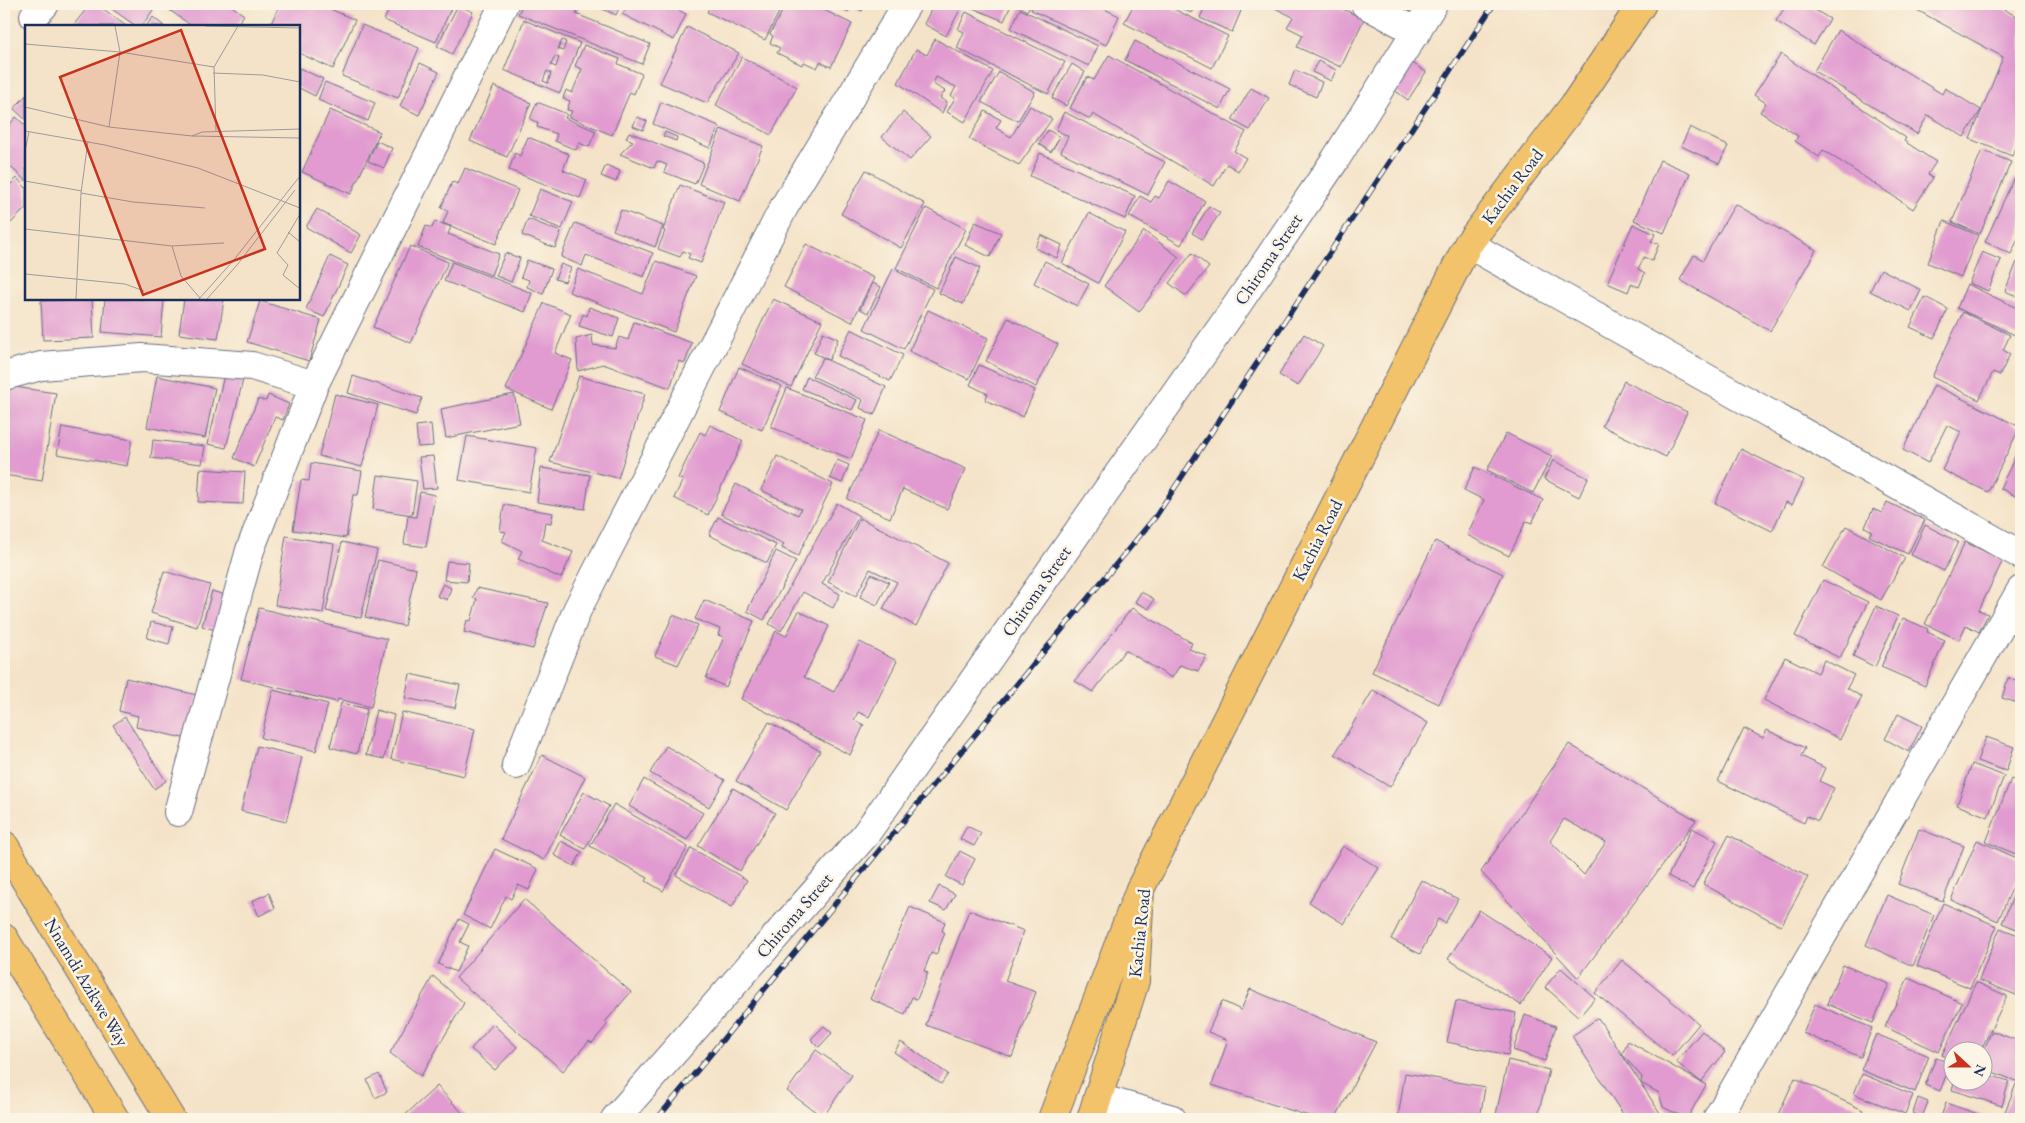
<svg xmlns="http://www.w3.org/2000/svg" width="2025" height="1123" font-family="'EB Garamond',serif">
	<rect width="100%" height="100%" fill="#fcf5e5"/>
	<filter id="ink" filterUnits="userSpaceOnUse"><feTurbulence type="fractalNoise" baseFrequency=".02" numOctaves="2"/><feDisplacementMap in="SourceGraphic" scale="10" xChannelSelector="R" yChannelSelector="G"/><feConvolveMatrix kernelMatrix="1 2 1 2 8 2 1 2 1" color-interpolation-filters="sRGB"/></filter>
	<filter id="wash" filterUnits="userSpaceOnUse"><feTurbulence type="fractalNoise" baseFrequency=".0096" numOctaves="4" result="noise"/><feDisplacementMap in="SourceGraphic" scale="20" xChannelSelector="R" yChannelSelector="G"/><feGaussianBlur stdDeviation="1.12" result="paint"/><feColorMatrix in="noise" values="0 0 0 0 0 0 0 0 0 0 0 0 0 0 0 0 0 1.4 0 .05"/><feComposite in="paint" operator="in"/></filter>
	<g filter="url(#wash)">
		<rect width="100%" height="100%" fill="#f4e3c8"/>
		<g id="blocks">
			<path fill="#e19bd0" fill-rule="evenodd" d="M90,4H97L126,26H73Z
				M112,4H157L142,26H136L109,7Z
				M171,4H229L244,15L236,26H192L168,9Z
				M280,4H319L355,20L333,69L299,53V26H270Z
				M392,4H453L436,42L384,20Z
				M523,4H578L580,5L576,14L650,44L642,64L518,14Z
				M592,4H621L616,15Z
				M630,4H666L686,14L674,40L622,14Z
				M711,4H783L765,40L707,12Z
				M786,4H812L852,24L831,67L820,62L817,68L804,62L802,65L777,53L780,48L770,43L773,36L770,34Z
				M830,4H865L862,11L851,6L848,12Z
				M934,4H958L962,6L946,36L924,24Z
				M963,4H1008L1011,5L1004,21Z
				M1013,4H1031L1027,11Z
				M1034,4H1094L1119,16L1106,45L1031,10Z
				M1134,4H1164L1228,36L1212,68L1124,23Z
				M1176,4H1197L1191,13Z
				M1206,4H1225L1241,11L1232,32L1200,18Z
				M1267,4H1341L1339,7L1364,19L1341,67L1297,47L1303,35L1287,27L1293,17Z
				M1787,4H1805L1830,19L1814,45L1776,21Z
				M1906,4H1995L2021,19V132L2012,156L1970,139L2003,57Z
				M458,5L473,12L452,54L437,46Z
				M1020,9L1098,46L1089,66L1011,29Z
				M966,12L1065,62L1048,94L957,48L964,32L958,29Z
				M153,17L164,26H146Z
				M524,20L580,43L560,93L504,70ZM562,40L566,42L563,51L558,49ZM555,56L559,58L556,67L551,65ZM547,71L551,73L548,83L543,81Z
				M362,25L419,48L398,98L342,76Z
				M687,27L739,53L707,103L660,83Z
				M1838,30L1942,94L1945,88L1981,110L1964,137L1928,115L1917,134L1814,71Z
				M935,39L993,71L965,122L947,112L955,98L951,96L956,87L936,77L933,84L945,91L940,98L947,102L942,113L898,83L916,49L927,55Z
				M1135,41L1230,89L1220,109L1125,60Z
				M584,45L620,59L618,64L642,74L634,94L630,92L612,135L569,117L572,111L567,110L570,101L563,98L566,90L572,93L582,69L575,66Z
				M1781,54L1906,138L1904,141L1936,162L1928,174L1933,178L1913,209L1823,150L1819,157L1795,141L1798,136L1760,112L1766,103L1754,95Z
				M1109,55L1246,132L1234,151L1246,158L1238,171L1227,164L1214,186L1093,114L1090,119L1070,108L1087,77L1094,80Z
				M742,57L797,87L771,135L716,105Z
				M1408,60L1426,72L1408,100L1390,87Z
				M1318,61L1336,70L1331,81L1312,72Z
				M420,63L439,72L419,115L400,106Z
				M1072,64L1085,72L1066,106L1052,98Z
				M299,68L323,79L315,96L299,88Z
				M1295,70L1322,82L1316,97L1289,85Z
				M999,72L1035,92L1018,121L981,102Z
				M325,82L375,103L368,121L318,100Z
				M494,86L531,103L507,157L470,141Z
				M1251,88L1269,98L1250,130L1232,120Z
				M26,95V120L14,109Z
				M537,102L567,114L565,118L596,131L589,147L579,143L576,150L555,141L557,134L537,127L538,123L530,119Z
				M661,102L719,126L710,148L653,124Z
				M1030,106L1052,119L1019,165L969,139L985,111L1001,120L996,128L1011,137Z
				M330,110L380,132L351,194L302,172Z
				M903,112L931,136L910,160L882,137Z
				M1064,112L1165,162L1148,195L1061,152L1068,136L1056,130Z
				M16,117L26,126V181L4,161V131Z
				M637,117L647,121L643,130L633,126Z
				M1690,127L1728,146L1719,164L1681,146Z
				M721,129L763,146L740,201L699,184Z
				M1048,130L1060,137L1051,152L1039,144Z
				M629,132L704,163L695,184L664,172L667,165L657,161L654,168L620,154L633,141L626,138Z
				M665,132L677,137L676,141L663,136Z
				M528,137L569,154L563,170L587,180L580,198L509,170L515,153L520,156Z
				M377,141L392,148L384,168L368,161Z
				M1982,150L2011,162L1980,234L1952,222Z
				M1040,153L1135,196L1125,219L1030,176Z
				M1660,160L1690,173L1664,233L1634,220Z
				M606,165L620,171L616,182L601,176Z
				M465,168L518,190L496,244L443,223L448,211L441,208L452,182L458,184Z
				M866,170L925,204L901,248L841,214Z
				M17,178L26,188V208L4,230V191Z
				M2014,178L2021,181V232L2011,254L1985,242Z
				M1169,181L1205,201L1181,245L1129,216L1140,196L1151,202L1155,196L1159,198Z
				M680,185L724,202L701,263L688,258L690,254L683,251L680,257L658,249L665,231L663,230Z
				M540,189L573,202L562,229L529,216Z
				M1735,204L1816,250L1770,331L1680,280L1694,255L1703,260Z
				M1209,206L1220,213L1202,239L1192,233Z
				M926,208L966,229L936,288L896,268Z
				M317,209L361,235L351,253L306,227Z
				M621,210L663,226L655,247L613,230Z
				M1089,213L1125,232L1098,283L1062,263Z
				M528,219L561,232L555,248L522,235Z
				M435,221L451,227L448,234L499,254L491,275L418,247L426,226L432,228Z
				M1944,221L1978,235L1961,277L1928,263Z
				M975,222L1001,233L990,257L965,245Z
				M575,223L653,253L644,277L586,255L582,266L561,257Z
				M1633,224L1655,234L1651,242L1659,244L1652,261L1644,257L1638,269L1645,273L1639,287L1631,284L1628,292L1607,283Z
				M1144,231L1179,257L1139,312L1104,286Z
				M1041,235L1062,245L1057,258L1035,248Z
				M806,244L874,278L852,322L784,287Z
				M410,246L448,262L411,343L373,327Z
				M1982,252L2001,260L1988,291L1969,283Z
				M505,253L520,258L511,282L496,276Z
				M1192,253L1209,267L1186,296L1169,283Z
				M330,256L348,265L324,317L306,309Z
				M956,257L980,268L963,304L939,293Z
				M527,260L552,269L543,294L527,287L529,280L521,277Z
				M656,261L696,276L674,332L569,292L578,269L643,294Z
				M1045,261L1089,284L1077,306L1034,283Z
				M452,262L532,293L525,312L444,281Z
				M2017,262L2021,264V298L2005,291Z
				M561,264L571,268L565,282L555,279Z
				M893,269L933,289L904,349L864,329Z
				M1881,269L1921,290L1911,311L1870,291Z
				M873,283L881,287L868,313L860,309Z
				M1967,284L2021,310V327L2017,336L1957,308Z
				M1925,297L1948,309L1934,338L1910,327Z
				M92,299L94,338L43,340L41,301Z
				M105,299H164L161,337L102,332Z
				M184,299H224L218,339L179,334Z
				M773,299L822,321L791,387L742,364Z
				M260,301L321,320L309,361L247,342Z
				M544,303L571,314L555,353L572,360L551,409L506,389Z
				M589,307L619,318L613,337L579,326L583,314L587,316Z
				M928,310L988,338L969,379L909,351Z
				M1963,312L2010,335L2003,350L2010,354L2000,375L1993,372L1979,400L1932,377Z
				M1008,318L1058,344L1036,387L986,361Z
				M634,322L692,343L685,363L679,361L670,388L603,364L578,371L576,339L592,335L593,345L615,348L619,337L628,340Z
				M851,329L903,355L890,381L838,356Z
				M823,332L838,339L829,360L814,353Z
				M1304,334L1323,346L1298,386L1279,375Z
				M823,358L886,387L874,415L860,408L863,400L812,376Z
				M979,365L1035,390L1023,417L985,400L988,394L970,385Z
				M739,367L782,386L762,430L720,412Z
				M224,375L243,380L226,448L208,444Z
				M157,376L215,388L205,438L147,427Z
				M353,376L422,398L416,415L348,393Z
				M579,376L645,394L618,478L550,462Z
				M807,377L857,400L852,410L802,389Z
				M1624,381L1687,412L1666,457L1602,426Z
				M1934,385L2020,427L1988,492L1942,470L1961,432L1947,425L1928,463L1903,450Z
				M7,386L56,393L42,481L4,475V405Z
				M787,388L867,420L851,459L771,427Z
				M335,394L378,405L362,467L319,456Z
				M514,394L520,423L446,438L441,409Z
				M268,395L289,404L283,420L275,417L254,467L234,458L258,399L266,401Z
				M431,424L433,446L418,447L416,426Z
				M710,425L743,441L708,515L674,498L683,480L678,478L700,432L705,435Z
				M62,427L132,440L127,466L57,454Z
				M879,430L966,469L947,509L903,489L890,518L847,499Z
				M1506,433L1552,456L1533,493L1487,470Z
				M467,436L537,448L529,492L459,480Z
				M153,440L205,446L202,464L151,458Z
				M2021,445V499L2000,488Z
				M1741,449L1804,480L1792,505L1786,502L1772,531L1715,503Z
				M433,456L437,488L423,489L419,457Z
				M777,456L833,484L798,556L782,548L784,544L721,514L736,484L798,515L801,509L761,490Z
				M837,460L849,465L842,483L830,478Z
				M1553,460L1588,478L1579,497L1544,479Z
				M311,463L362,471L358,495H353L346,538L293,530L301,480L309,481Z
				M1475,467L1543,500L1532,523L1526,521L1509,556L1467,535L1484,500L1464,490Z
				M541,468L590,475L585,509L537,502Z
				M200,469L245,472L243,504L198,502Z
				M378,475L417,481L412,515L373,509Z
				M420,492L435,495L426,547L404,544L408,516L416,517Z
				M1887,502L1925,520L1908,554L1869,536L1872,531L1865,527L1873,509L1882,513Z
				M837,503L859,516L822,584L840,594L833,608L803,592L781,631L769,624Z
				M504,505L553,513L551,523L545,522L542,540L573,552L561,578L518,559L522,551L502,541L506,532L500,531Z
				M718,517L776,545L767,563L709,535Z
				M860,518L948,563L916,626L883,609L897,582L870,569L856,596L828,582Z
				M1925,525L1958,542L1944,571L1911,555Z
				M1846,526L1905,558L1881,600L1823,567Z
				M286,536L334,544L323,613L275,605Z
				M1435,541L1503,574L1439,704L1372,672Z
				M342,542L377,550L361,618L326,611Z
				M1965,542L2003,560L1979,610L1988,614L1979,632L1966,625L1959,640L1925,624Z
				M776,551L796,561L764,620L747,611Z
				M378,560L416,569L404,626L365,617Z
				M447,561L469,563L467,582L444,580Z
				M164,571L210,585L197,627L151,613Z
				M871,574L889,582L877,605L860,597Z
				M1823,580L1868,602L1840,658L1795,636Z
				M443,584L451,588L447,600L437,596Z
				M477,588L548,603L533,649L464,632L467,620L471,621L477,599L473,598Z
				M212,591L225,595L215,630L202,626Z
				M1141,592L1154,599L1149,609L1135,602Z
				M704,600L754,621L726,687L706,678L724,637L718,635L720,629L695,619Z
				M1876,606L1898,616L1875,667L1853,656Z
				M259,608L387,639L371,707L338,699L337,702L241,679Z
				M1132,608L1192,643L1189,649L1207,656L1198,671L1180,665L1172,678L1125,650L1093,692L1075,681Z
				M799,611L829,626L804,677L834,692L860,642L897,661L869,717L858,712L854,720L864,725L850,755L741,699L776,631L786,636Z
				M673,615L698,625L678,665L655,656Z
				M1903,618L1928,629L1927,632L1945,640L1925,686L1881,667Z
				M151,622L173,627L169,644L147,638Z
				M1785,657L1818,673L1824,660L1854,675L1847,688L1862,697L1840,739L1764,700Z
				M410,674L460,685L455,708L405,698Z
				M126,678L197,695L187,739L136,727L138,716L119,711Z
				M2008,678L2021,683V704L2002,698Z
				M273,690L328,704L316,751L261,738Z
				M1373,690L1428,723L1390,787L1335,754Z
				M341,703L367,709L357,754L330,747Z
				M376,710L394,715L384,759L366,755Z
				M402,712L475,729L464,776L391,759Z
				M1898,714L1922,726L1909,752L1885,739Z
				M125,717L166,781L154,789L113,725Z
				M769,722L820,751L786,810L736,781Z
				M1744,728L1763,738L1767,730L1805,748L1801,756L1825,768L1819,781L1834,788L1818,821L1807,816L1804,823L1718,781Z
				M1986,737L2014,747L2006,771L1977,761Z
				M1569,744L1696,820L1578,978L1481,872ZM1564,819L1606,842L1584,875L1550,841Z
				M257,746L302,757L286,822L241,811Z
				M666,746L725,780L709,807L650,773Z
				M542,755L585,777L544,860L501,839Z
				M1972,764L2004,776L1988,817L1957,805Z
				M644,779L703,813L687,840L629,806Z
				M2011,779L2021,783V856L1986,842Z
				M733,788L775,813L740,871L698,846Z
				M584,792L609,806L585,849L560,835Z
				M614,804L688,847L663,891L646,881L648,878L590,846Z
				M967,826L981,833L974,846L960,839Z
				M1692,828L1717,841L1693,889L1668,876Z
				M1919,829L1964,846L1943,901L1898,884Z
				M1729,835L1808,877L1781,926L1703,884Z
				M1977,840L2021,860V868L1998,921L1951,900Z
				M561,841L582,852L574,866L554,855Z
				M1343,846L1379,868L1344,924L1309,902Z
				M691,848L747,880L732,907L676,875Z
				M495,849L538,869L529,890L518,885L511,899L506,896L490,929L463,915Z
				M960,851L975,859L962,885L946,877Z
				M2021,879V931L2002,923Z
				M1421,880L1458,899L1445,923L1438,919L1420,954L1391,939Z
				M939,886L955,894L946,910L930,903Z
				M269,893L275,908L259,916L252,901Z
				M1887,895L1934,915L1913,966L1866,945Z
				M524,899L631,992L605,1022L608,1024L592,1043L589,1041L563,1071L456,978Z
				M1943,903L1997,926L1970,988L1917,966Z
				M910,907L945,922L942,931L945,933L936,955L931,953L924,971L928,973L917,999L912,997L905,1014L870,999Z
				M969,910L1024,931L1005,981L1036,992L1012,1057L926,1025Z
				M1479,910L1552,957L1521,1005L1448,959Z
				M459,919L469,924L460,942L468,946L456,972L438,964Z
				M2000,928L2021,936V997L1979,980Z
				M1622,960L1699,1024L1672,1056L1595,993Z
				M1843,965L1889,984L1873,1023L1827,1004Z
				M1561,968L1595,998L1579,1017L1545,987Z
				M433,976L464,1003L421,1076L390,1053Z
				M1908,978L1962,1003L1939,1052L1885,1027Z
				M1976,982L2007,996L1981,1050H1952V1060L1942,1055Z
				M1250,989L1376,1042L1335,1119H1318L1212,1085L1228,1040L1208,1032L1222,1001L1241,1010Z
				M1456,1001L1516,1013L1508,1055L1447,1042Z
				M1815,1004L1872,1028L1861,1057L1803,1033Z
				M1525,1015L1556,1026L1545,1061L1513,1050Z
				M1598,1018L1619,1050L1664,1119H1626L1572,1036Z
				M493,1024L517,1047L495,1070L471,1049Z
				M824,1026L832,1033L819,1047L811,1039Z
				M1702,1031L1725,1052L1701,1082L1676,1062Z
				M1992,1031L2021,1042V1083L1982,1068V1054Z
				M1876,1034L1929,1056L1915,1092L1861,1070Z
				M1628,1041L1706,1085L1687,1119L1663,1107L1659,1093L1641,1083L1642,1077L1622,1054Z
				M901,1042L948,1074L941,1084L894,1052Z
				M816,1050L852,1075L823,1117L787,1091Z
				M1936,1058L1951,1063L1940,1091L1925,1085Z
				M1508,1060L1549,1070L1537,1119H1495Z
				M1405,1073L1485,1087L1480,1119L1398,1118Z
				M1982,1073L2009,1081L2002,1106L1952,1090L1955,1080H1982Z
				M379,1074L387,1092L375,1098L367,1080Z
				M1862,1074L1913,1095L1905,1114L1854,1094Z
				M1795,1078L1863,1110L1858,1119H1776Z
				M2016,1084L2021,1086V1119H2002Z
				M437,1086L468,1119H403L402,1118Z
				M1918,1098L1928,1102L1922,1117L1913,1113Z
				M1946,1103L1992,1119H1940Z
				M1883,1114L1896,1119H1880Z"/>
		</g>
	</g>
	<g filter="url(#ink)">
		<use href="#blocks" fill-opacity="0" stroke="#676e83" stroke-width="1"/>
		<g fill="none" stroke-linecap="round" stroke-linejoin="round">
			<defs>
				<path id="minor" d="M1365,4L1417,32
					M34,16L45,4
					M1468,244L2021,555
					M4,376L41,366L142,358L252,366L314,385
					M516,765L577,610L784,207L907,4
					M178,812L250,550L314,385L504,4
					M1098,1098L1172,1119
					M615,1119L865,835L1237,305L1335,160L1433,4
					M1717,1119L2021,590"/>
				<path id="primary" d="M1091,1119L1135,981L1140,889L1468,244L1574,105L1642,4"/>
				<path id="trunk" d="M4,845L171,1119
					M4,938L115,1119
					M1052,1119L1140,889"/>
			</defs>
			<use href="#minor" stroke="#676e83" stroke-width="30"/>
			<use href="#primary" stroke="#676e83" stroke-width="30"/>
			<use href="#trunk" stroke="#676e83" stroke-width="30"/>
			<use href="#minor" stroke="#fff" stroke-width="28"/>
			<use href="#primary" stroke="#f2c36a" stroke-width="28"/>
			<use href="#trunk" stroke="#f2c36a" stroke-width="28"/>
			<defs>
				<path id="rail" d="M657,1119L1156,516L1494,4"/>
			</defs>
			<use href="#rail" stroke="#1b2f5e" stroke-width="5.5"/>
			<use href="#rail" stroke="#fcf5e5" stroke-width="4" stroke-dasharray="11" stroke-linecap="butt"/>
		</g>
	</g>
	<g text-anchor="middle" dominant-baseline="central" stroke-width="5" stroke-linejoin="round" paint-order="stroke">
		<g font-size="18" fill="#1b2f5e" stroke="#fcf5e5">
			<text transform="translate(1512 186) rotate(-53)">Kachia Road</text>
			<text transform="translate(1268 259) rotate(-56)">Chiroma Street</text>
			<text transform="translate(1317 540) rotate(-63)">Kachia Road</text>
			<text transform="translate(1036 591) rotate(-55)">Chiroma Street</text>
			<text transform="translate(794 915) rotate(-49)">Chiroma Street</text>
			<text transform="translate(1139 933) rotate(-84)">Kachia Road</text>
			<text transform="translate(87 982) rotate(59)">Nnamdi Azikwe Way</text>
		</g>
	</g>
	<g transform="translate(25 25)">
		<rect width="275" height="275" fill="#f4e3c8"/>
		<path fill="none" stroke="#9d9b9e" stroke-width="1" d="M180,1L275,3M0,19L95,27L189,42M188,48L238,50L275,57M0,82L84,102L167,111L177,107L275,104M84,102L95,27L90,1M0,106L80,120L173,143L275,183M191,106L189,42L213,1M167,111L275,113M0,126L4,107M0,156L57,166M56,168L108,177L180,183M275,189L252,228L263,240L258,250L275,264M0,204L147,221L199,218M263,207L275,217M147,221L156,251L175,273M0,249L100,259L119,266M51,274L56,168L63,116M174,274L208,236L275,151M182,274L212,240L270,165"/>
		<path fill="#c8321e" fill-opacity="0.15" stroke="#c8321e" stroke-width="2.5" d="M156,5L240,224L118,270L35,52Z"/>
		<rect width="275" height="275" fill="none" stroke="#1b2f5e" stroke-width="2.5"/>
	</g>
	<rect width="2025" height="1123" fill="none" stroke="#fcf5e5" stroke-width="20"/>
	<g transform="translate(1968 1066) rotate(111)"><circle r="24" fill="#fcf5e5" stroke="#a2a6af"/>
	<path d="M0-4L9 19L0 12L-9 19Z" fill="#c8321e"/>
	<text y="-8" font-size="14" font-weight="bold" text-anchor="middle" fill="#1b2f5e">N</text>
	</g>
</svg>
